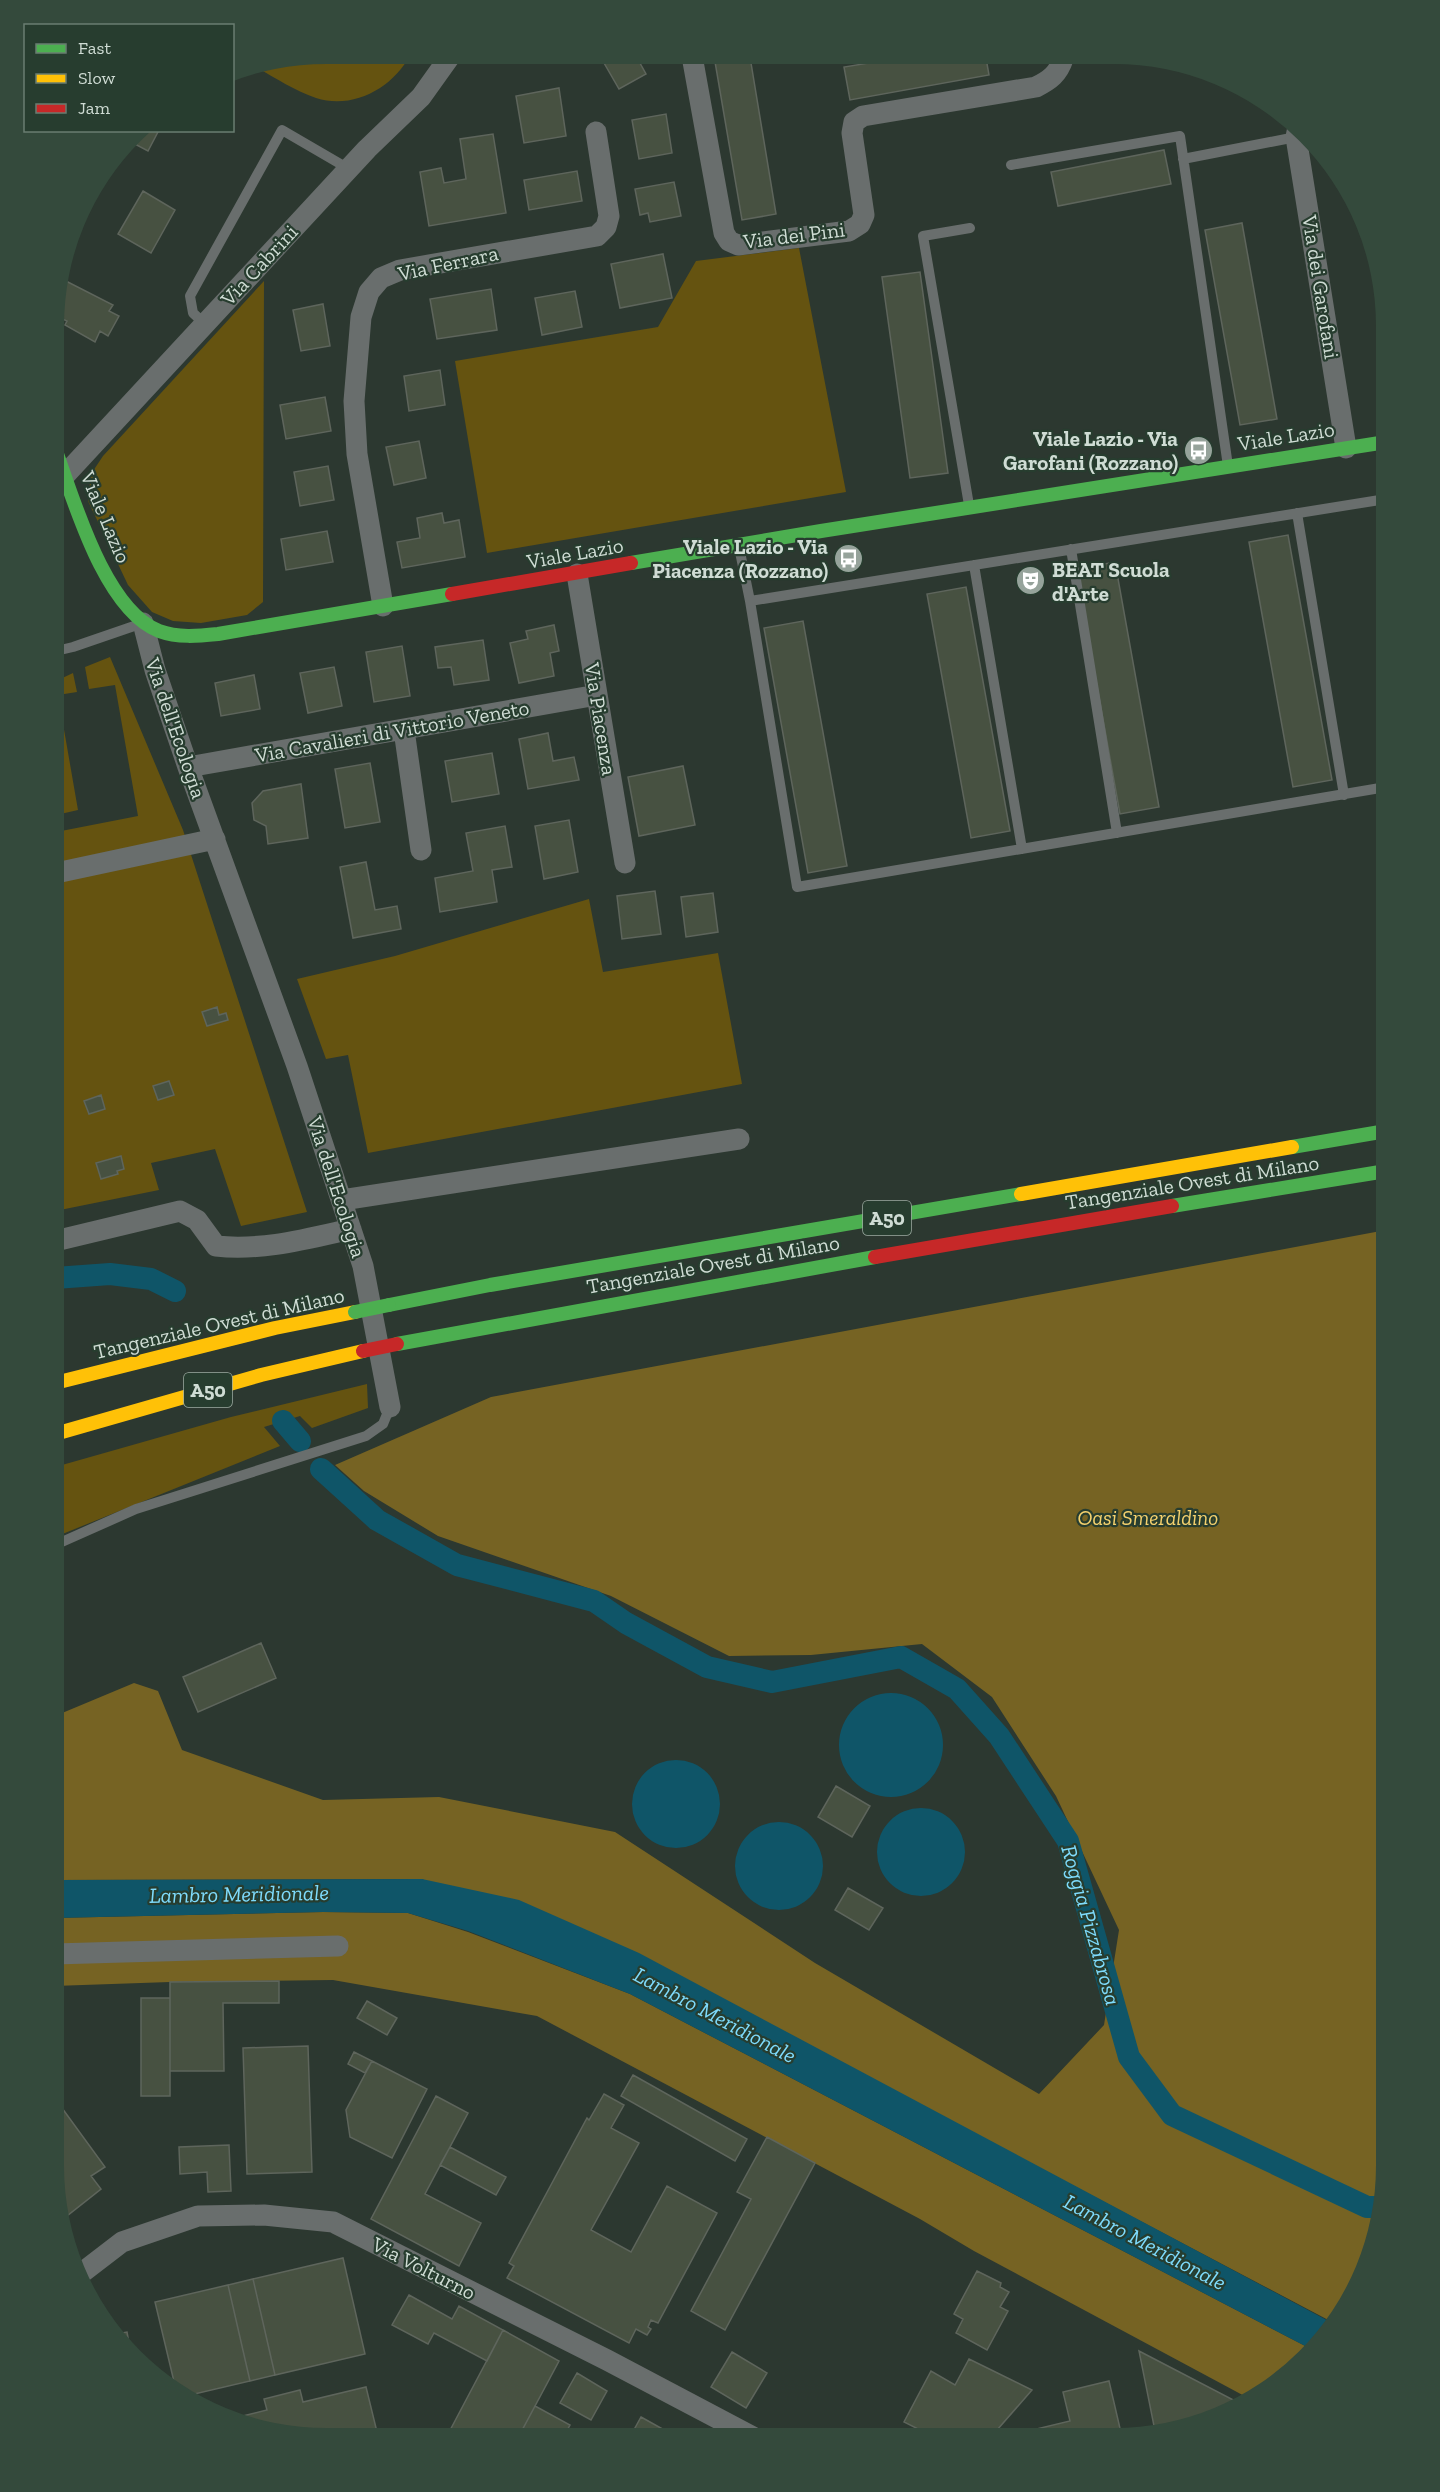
<svg xmlns="http://www.w3.org/2000/svg" width="1440" height="2492" font-family="'Zilla Slab',serif">
	<rect width="100%" height="100%" fill="#2c3830"/>
	<path fill="#655310" d="M327,54L410,55C393,88 353,110 316,98C295,91 276,78 257,68Z
		M799,248L846,492L487,553L455,361L658,327L696,261Z
		M264,281L263,602L247,615L201,623L173,621L152,612L128,585L88,501L91,474L103,456Z
		M110,657L183,830L307,1212L241,1226L215,1149L151,1163L159,1190L55,1211L56,832L138,816L115,685L89,689L85,667Z
		M73,673L77,692L58,695L78,810L56,815V681Z
		M589,899L603,972L718,953L742,1084L368,1153L348,1055L326,1059L297,979L395,956Z
		M367,1384L368,1408L312,1428L300,1416L264,1427L280,1446L55,1537V1467L231,1417Z"/>
	<path fill="#766323" d="M1386,1230L1385,2183L1365,2269L1334,2323L956,2124L422,1879L54,1880L55,1716L134,1683L158,1691L182,1750L323,1800L439,1797L615,1832L815,1963L1039,2094L1104,2025L1119,1930L1056,1796L992,1697L922,1644L811,1655L729,1656L611,1596L438,1536L364,1491L335,1465L491,1397Z
		M323,1912L408,1913L468,1932L630,1994L1311,2349L1265,2392L1250,2399L974,2251L920,2219L537,2016L333,1980L170,1982L54,1986V1918Z"/>
	<path fill="#0f5568" d="M839 1745a52 52 0 1 1 104 0a52 52 0 1 1-104 0Z
		M632 1804a44 44 0 1 1 88 0a44 44 0 1 1-88 0Z
		M877 1852a44 44 0 1 1 88 0a44 44 0 1 1-88 0Z
		M735 1866a44 44 0 1 1 88 0a44 44 0 1 1-88 0Z
		M422,1879L519,1900L639,1953L1334,2324L1329,2332L1311,2349L630,1994L468,1931L408,1913L323,1912L54,1918V1880Z"/>
	<g fill="none" stroke-linecap="round" stroke-linejoin="round">
		<path stroke="#0f5568" stroke-width="22" d="M55,1278L110,1274L151,1279L175,1291
			M283,1421L300,1441
			M321,1469L377,1520L457,1565L594,1601L626,1623L707,1667L772,1682L901,1657L957,1689L999,1736L1068,1841L1129,2057L1172,2115L1367,2207H1380"/>
	</g>
	<path fill="#475141" stroke="#5e655c" stroke-width="1.5" d="M600,56H636L646,74L619,89Z
		M714,56L750,57L776,214L742,220Z
		M899,58H986L989,75L850,100L844,67Z
		M559,88L566,136L524,143L516,96Z
		M666,114L672,153L639,159L632,120Z
		M140,130H159L148,151L131,142Z
		M493,134L506,213L429,226L420,172L441,168L444,183L466,179L460,139Z
		M1164,150L1171,184L1058,206L1051,172Z
		M577,171L582,201L529,210L524,180Z
		M674,182L681,216L650,222L648,213L640,215L635,189Z
		M143,191L175,210L151,253L118,234Z
		M1242,223L1277,419L1240,425L1205,230Z
		M663,254L672,298L620,308L611,264Z
		M920,272L948,473L910,478L882,277Z
		M60,278L113,305L109,311L119,316L108,336L100,331L95,342L65,325L67,321L56,316V291Z
		M491,289L497,330L437,339L430,299Z
		M575,291L582,327L542,335L535,298Z
		M323,304L330,346L301,351L293,310Z
		M440,370L445,405L409,411L404,376Z
		M325,397L331,431L286,439L280,405Z
		M419,441L426,478L394,485L386,447Z
		M328,466L334,500L300,506L294,472Z
		M442,513L444,523L459,520L465,557L402,568L397,542L420,538L417,518Z
		M327,531L333,562L286,570L281,539Z
		M1288,535L1332,780L1293,787L1249,542Z
		M1115,562L1159,807L1120,814L1076,569Z
		M966,587L1010,831L971,838L927,594Z
		M803,621L847,866L808,873L764,628Z
		M554,625L559,651L550,653L554,676L519,683L510,643L528,639L526,631Z
		M483,640L489,680L454,685L451,667L438,668L435,647Z
		M402,646L410,696L374,702L366,652Z
		M334,667L342,706L308,713L300,673Z
		M254,675L260,709L221,716L215,683Z
		M548,733L553,761L574,757L579,780L528,789L519,739Z
		M492,753L499,794L452,802L445,761Z
		M370,763L380,822L345,828L335,769Z
		M683,766L695,825L639,836L628,777Z
		M301,784L308,838L268,844L266,826L254,820L252,803L263,791Z
		M569,820L578,872L544,879L535,826Z
		M505,826L512,867L492,870L497,902L440,912L435,878L473,871L466,833Z
		M366,862L375,910L397,906L401,929L353,938L340,867Z
		M655,891L661,934L622,939L617,896Z
		M713,893L718,932L686,937L681,897Z
		M217,1007L219,1015L226,1013L228,1020L207,1026L202,1012Z
		M169,1081L174,1095L158,1100L153,1086Z
		M101,1095L105,1109L89,1114L84,1101Z
		M121,1156L124,1169L117,1171L118,1174L101,1179L96,1163Z
		M261,1643L276,1678L198,1712L183,1677Z
		M836,1786L870,1806L852,1837L818,1817Z
		M848,1888L883,1908L869,1930L835,1910Z
		M279,1981V2003H223L224,2071H170V1982Z
		M141,1998H170V2096H141Z
		M367,2001L397,2018L387,2035L357,2018Z
		M308,2046L312,2172L247,2174L243,2048Z
		M354,2052L372,2061L365,2073L348,2064Z
		M372,2061L427,2089L392,2158L350,2137L346,2110Z
		M633,2075L747,2139L735,2161L621,2096Z
		M604,2094L624,2105L611,2128L639,2143L591,2230L631,2252L667,2186L717,2213L658,2323L651,2320L648,2327L651,2329L647,2335L636,2329L629,2343L507,2278L514,2266L509,2263L587,2118L589,2120Z
		M436,2096L468,2113L425,2194L481,2223L459,2266L371,2219Z
		M54,2097L105,2167L91,2176L101,2189L63,2219L54,2165Z
		M767,2137L815,2163L725,2330L691,2311L751,2199L737,2192Z
		M229,2145L231,2191L208,2192L207,2172L180,2174L179,2147Z
		M450,2147L506,2177L496,2195L440,2165Z
		M343,2258L365,2354L275,2375L253,2279Z
		M977,2271L1001,2283L1000,2287L1009,2292L1000,2307L1008,2311L987,2350L956,2333L963,2319L954,2314Z
		M253,2279L275,2375L250,2381L228,2285Z
		M228,2285L250,2381L186,2396L176,2390L155,2302Z
		M409,2295L452,2319L459,2306L503,2330L487,2361L434,2333L428,2344L392,2325Z
		M503,2330L559,2361L519,2436H447Z
		M127,2332L130,2349L116,2334Z
		M1139,2351L1241,2404L1201,2423L1155,2431Z
		M732,2352L767,2373L746,2408L711,2387Z
		M969,2359L1032,2390L990,2438L934,2437L904,2422L931,2371L955,2385Z
		M577,2373L607,2391L591,2420L560,2403Z
		M1109,2381L1122,2437L1029,2438L1028,2431L1070,2421L1063,2392Z
		M366,2387L378,2436H291L230,2419L267,2410L264,2399L300,2390L303,2402Z
		M535,2406L570,2425L564,2436H519Z
		M641,2417L677,2437H630Z"/>
	<g fill="none" stroke-linecap="round" stroke-linejoin="round">
		<path stroke="#696e6d" stroke-width="10" d="M496,55H505
			M1183,159L1296,137
			M1011,165L1180,136L1228,466
			M205,324L193,313L190,296L282,130L349,169
			M969,505L923,236L970,228
			M1297,513L1344,795
			M739,547L750,601L797,887L1386,787
			M1071,549L1117,833
			M974,565L1022,849
			M750,601L1386,499
			M56,651L73,647L140,624
			M55,1545L136,1509L366,1436L383,1424L390,1407"/>
		<path stroke="#696e6d" stroke-width="21" d="M692,56L724,233L729,241L738,245L849,231L860,224L864,215L852,133L854,122L863,116L1036,87C1050,80 1058,74 1063,59
			M1298,127L1296,137L1346,448
			M65,475L367,149L421,97L451,55
			M577,574L625,863
			M383,606L357,454L354,401L361,317L369,292L381,278L400,270L597,236L606,227L609,216L596,132
			M143,623L155,670L188,767L297,1066L363,1266L390,1407
			M404,730L421,850
			M188,767L597,695
			M56,873L215,839
			M342,1200L739,1139
			M55,1241L180,1211L197,1220L216,1246C262,1251 306,1239 351,1229
			M54,1954L338,1946
			M79,2275L122,2242L198,2216L264,2215L333,2222L607,2360L753,2437"/>
		<path stroke="#4caf50" stroke-width="14" d="M56,451C74,501 105,610 159,631C178,638 198,636 218,634L452,594
			M631,563L821,531L1386,442
			M1292,1147L1386,1131
			M1172,1206L1386,1171
			M389,1305L490,1285L1021,1194
			M397,1344L875,1257"/>
		<path stroke="#ffc107" stroke-width="14" d="M1021,1194L1292,1147
			M55,1383L275,1328L355,1312
			M55,1434L261,1375L363,1351"/>
		<path stroke="#c62828" stroke-width="14" d="M452,594L631,563
			M875,1257L1172,1206"/>
		<path stroke="#4caf50" stroke-width="14" d="M355,1312L389,1305"/>
		<path stroke="#c62828" stroke-width="14" d="M363,1351L397,1344"/>
	</g>
	<defs>
		<symbol id="bus-disc" viewBox="-11 -11 22 22"><circle r="9.5" fill="#96a39b" stroke="#273d2f"/><path d="M-5-6H5V4H4V6H2V4H-2V6H-4V4H-5ZM-3.5-4V0h7V-4ZM-3.5 1.2v1.5H-2V1.2ZM2 1.2v1.5H3.5V1.2Z" fill="#fff"/></symbol>
		<symbol id="theatre-disc" viewBox="-11 -11 22 22"><circle r="9.5" fill="#96a39b" stroke="#273d2f"/><path d="M-5-5.5Q0-4 5-5.5V0Q5 5 0 6Q-5 5-5 0ZM-3.3-2.5H-1v1.5H-3.3ZM1-2.5H3.3v1.5H1ZM-2.8 1Q0 5.5 2.8 1Z" fill="#fff"/></symbol>
	</defs>
	<g fill-rule="evenodd">
		<use href="#bus-disc" x="1182" y="434" width="33" height="33"/>
		<use href="#bus-disc" x="832" y="542" width="33" height="33"/>
		<use href="#theatre-disc" x="1014" y="564" width="33" height="33"/>
	</g>
	<g text-anchor="middle" dominant-baseline="central" stroke-width="4.5" stroke-linejoin="round" paint-order="stroke">
		<g fill="#273d2f" stroke="#9daca2" stroke-width="1.5">
			<rect x="863" y="1201" width="48" height="34" rx="4.5"/>
			<rect x="184" y="1373" width="48" height="34" rx="4.5"/>
		</g>
		<g font-size="20" font-weight="bold" fill="#cfdcd4">
			<text x="887" y="1218">A50</text>
			<text x="208" y="1390">A50</text>
		</g>
		<g font-size="21" fill="#cfdcd4" stroke="#273d2f">
			<text transform="translate(794 235) rotate(-7)">Via dei Pini</text>
			<text transform="translate(448 263) rotate(-12)">Via Ferrara</text>
			<text transform="translate(259 265) rotate(-47)">Via Cabrini</text>
			<text transform="translate(1321 287) rotate(81)">Via dei Garofani</text>
			<text transform="translate(1286 436) rotate(-9)">Viale Lazio</text>
			<text transform="translate(106 517) rotate(67)">Viale Lazio</text>
			<text transform="translate(575 553) rotate(-10)">Viale Lazio</text>
			<text transform="translate(601 719) rotate(81)">Via Piacenza</text>
			<text transform="translate(176 728) rotate(71)">Via dell'Ecologia</text>
			<text transform="translate(392 731) rotate(-10)">Via Cavalieri di Vittorio Veneto</text>
			<text transform="translate(1192 1182) rotate(-9)">Tangenziale Ovest di Milano</text>
			<text transform="translate(337 1187) rotate(72)">Via dell'Ecologia</text>
			<text transform="translate(713 1264) rotate(-10)">Tangenziale Ovest di Milano</text>
			<text transform="translate(219 1323) rotate(-13)">Tangenziale Ovest di Milano</text>
			<text transform="translate(424 2268) rotate(27)">Via Volturno</text>
		</g>
		<g font-size="21" font-weight="bold" fill="#cfdcd4" stroke="#273d2f" text-anchor="end">
			<text x="1178" y="438">Viale Lazio - Via<tspan x="1178" dy="24">Garofani (Rozzano)</tspan></text>
			<text x="828" y="546">Viale Lazio - Via<tspan x="828" dy="24">Piacenza (Rozzano)</tspan></text>
			<text x="1052" y="569" text-anchor="start">BEAT Scuola<tspan x="1052" dy="24">d'Arte</tspan></text>
		</g>
		<g font-size="21" font-style="italic" fill="#f4d16e" stroke="#273d2f">
			<text x="1148" y="1517">Oasi Smeraldino</text>
		</g>
		<g font-size="22" font-style="italic" fill="#7edbfc" stroke="#273d2f">
			<text transform="translate(239 1894) rotate(-1)">Lambro Meridionale</text>
			<text transform="translate(1091 1925) rotate(74)">Roggia Pizzabrosa</text>
			<text transform="translate(715 2015) rotate(28)">Lambro Meridionale</text>
			<text transform="translate(1145 2242) rotate(28)">Lambro Meridionale</text>
		</g>
	</g>
	<path d="M0 0H1440V2492H0ZM326 64H1114A262 262 0 0 1 1376 326V2166A262 262 0 0 1 1114 2428H326A262 262 0 0 1 64 2166V326A262 262 0 0 1 326 64Z" fill="#344a3c" fill-rule="evenodd"/>
	<rect x="24" y="24" width="210" height="108" fill="#273d2f" stroke="#6a7d71" stroke-width="1.5"/>
	<rect x="36" y="44" width="30" height="9" fill="#4caf50" stroke="#6a7d71" stroke-width="1.5"/>
	<text x="78" y="54" font-size="18" fill="#cfdcd4">Fast</text>
	<rect x="36" y="74" width="30" height="9" fill="#ffc107" stroke="#6a7d71" stroke-width="1.5"/>
	<text x="78" y="84" font-size="18" fill="#cfdcd4">Slow</text>
	<rect x="36" y="104" width="30" height="9" fill="#c62828" stroke="#6a7d71" stroke-width="1.5"/>
	<text x="78" y="114" font-size="18" fill="#cfdcd4">Jam</text>
</svg>
